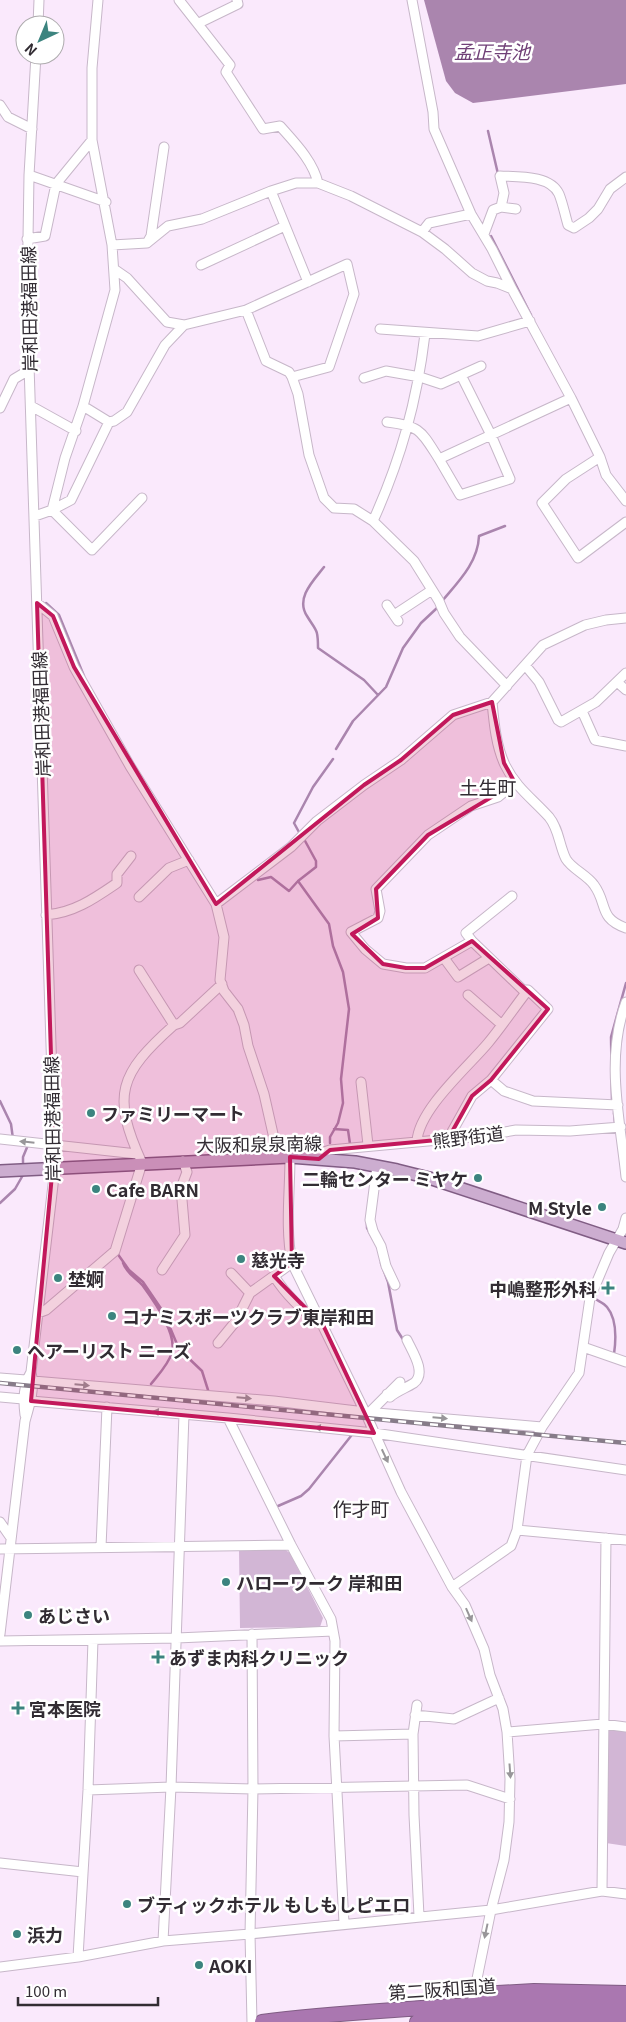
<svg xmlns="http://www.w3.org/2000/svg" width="626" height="2022" font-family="Georgia,'Noto Sans JP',serif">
	<rect width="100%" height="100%" fill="#fae9fc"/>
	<path fill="#d2b6d5" d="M239,1549H284L290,1553L323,1618L320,1627L240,1628Z
		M607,1727L626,1729V1846L606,1843Z"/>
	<path fill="#aa85ae" d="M424,0H626V84L473,103L455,93L446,81Z"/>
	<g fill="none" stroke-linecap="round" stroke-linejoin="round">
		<path stroke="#aa85ae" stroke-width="2.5" d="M488,131L498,174
			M491,236L531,315
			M324,567C314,580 295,598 307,616C316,631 318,628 318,648L364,680L378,695
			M443,600C459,581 478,562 479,536L505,526
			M46,603L59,615L84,676
			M336,749L353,721L386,687L403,648L421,623L437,608
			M300,834L294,823L313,787L333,759
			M304,839L316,861V867L298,881L329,924L333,946L343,972L349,1009L341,1079L343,1103L338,1123L330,1137V1143
			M258,880L271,877L289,891L298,881
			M612,1099L611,1037L626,983
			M0,1101L11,1124L13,1139
			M614,1113L615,1123
			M334,1129L348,1130L350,1144
			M23,1164V1157L28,1145
			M0,1203L15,1189L23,1175
			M367,1221V1228L373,1239
			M117,1253L129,1270L143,1282L164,1313L179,1349L202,1371L208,1390
			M123,1263C126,1273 136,1278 143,1286C154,1301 177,1333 172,1352C169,1364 158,1375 151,1384
			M381,1263L388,1282L397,1330L404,1341
			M595,1295L594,1298C598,1301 604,1303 607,1307C617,1319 616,1340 614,1354
			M278,1506L301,1496L309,1489L351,1436"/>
		<defs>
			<path id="minor" d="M179,0L230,65L226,72L263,129L280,126C295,143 313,161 318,183
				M412,0L433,112L434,129L471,214L492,249L512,289L571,398L600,457L606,475L626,501
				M199,23L238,4L237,0
				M38,25L39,0
				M0,105L8,117L32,129
				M29,175L106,202
				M271,191L308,282
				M501,207L504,193L500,176C518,177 550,175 559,194C563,204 565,215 568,225L574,228L589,218L598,209L610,189L626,177
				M422,232L429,223L471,214
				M484,234L493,210L501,207L516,209
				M27,239L45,236L56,184L92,140
				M147,243L168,226L202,219L271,191L296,183H318L351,196L422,232L445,249L472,273L487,281L497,283L512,289
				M112,245L147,243L151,236L164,147
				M201,265L285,226
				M114,269L127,278L167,322L184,325L246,310L266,361L289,372L292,377L298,394L309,455L324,498L334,508L354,509L373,521L414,561L439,601L444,613L460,637L507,686
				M246,310L347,264L354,294L329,367L292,377
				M380,329L478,336L530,321
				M364,378L386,371L420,377L441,384L481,366
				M31,406L76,431
				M83,406L109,422L114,421L127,412L165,345L184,325
				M0,408L14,379L29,370
				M109,422L71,500L52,510L92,550L142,498
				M387,422C421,426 421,431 439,459L571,398
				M600,457L566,479L542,503L578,558L626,522
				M439,459L460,495L510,479L491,435L461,375
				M35,516L52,510L65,458L83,406L115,290L112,245L92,140V68L98,0
				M373,521C401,459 417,401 425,334
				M37,603L53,616L74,667L130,766L216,904L224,937L220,980L224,991L238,1009L244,1025L248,1046L264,1094L278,1156
				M387,605L398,621
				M394,615L432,590
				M626,618L606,620L585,625L543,645L492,702C494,723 496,746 505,765C517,789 532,798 549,817C559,829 559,845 566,859C572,869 587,875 594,885C608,904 598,918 626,928
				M525,665L539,682L558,720L561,722L596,702L626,673
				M617,682L626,690
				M582,711L595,740L626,746
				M139,897L169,868L189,860
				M216,904L291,847L317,821L364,785L401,760L453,715L492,702
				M46,915C74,913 95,898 117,883V874L131,856
				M472,941L466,933L512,896
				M444,958L458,977L489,958
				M139,970L174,1025L180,1023L222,984
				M468,995L502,1025
				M626,1002C605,1059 620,1118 626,1177
				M491,1080L548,1009L528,990H523L472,941L425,968H406L383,964L365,949L351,932L378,918L380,911L376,889L428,835L471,806L498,797L515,783
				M361,1082L368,1145
				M0,1139L137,1154
				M448,1139L472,1096L491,1080L504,1091L533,1101L618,1105
				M417,1141C419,1109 468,1067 488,1043C502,1026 514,1008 528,990
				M290,1157C290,1192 285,1228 292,1263L365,1412L401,1492L452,1587L465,1605L484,1649L490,1675L503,1709L507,1732L510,1779L509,1822L504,1860L491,1910L471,2008
				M319,1159L324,1152L330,1150L482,1136L516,1130L570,1131L621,1127
				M377,1166L370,1220L373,1231L381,1246L386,1266L395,1285
				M162,1270L185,1235L181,1188L187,1172L183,1161
				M231,1273L250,1293
				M274,1276C286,1295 304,1312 322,1325
				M38,1313L46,1310L115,1251L142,1163C111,1095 119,1074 174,1025
				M218,1343L236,1321L250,1293L292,1263
				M583,1347L626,1362
				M0,1378L26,1380
				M33,1381L274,1401L365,1412L542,1427
				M387,1394L390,1397C397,1391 406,1388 414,1383C427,1373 412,1351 407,1340
				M0,1397L23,1399
				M31,1401L228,1418L374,1433L626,1470
				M370,1412L400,1382
				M25,1415C23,1400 23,1385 31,1372
				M228,1418L291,1545L331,1619L335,1641L334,1736L344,1923
				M0,1522L11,1538
				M517,1530L626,1540
				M101,1547L107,1407
				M0,1549L291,1545
				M452,1587L511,1546L517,1530L527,1455L542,1427L579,1373L590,1298L609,1253L623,1229L626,1218
				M0,1634L25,1421C30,1404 35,1388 31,1372L55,1168L27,303L29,175L36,55
				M0,1641L177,1638L333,1631
				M417,1705L413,1734L414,1815L419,1916
				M415,1715L454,1719L499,1698
				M507,1732L603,1724L626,1727
				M334,1736L413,1734
				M88,1790L171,1787L253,1789L467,1785L510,1799
				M0,1863L83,1872
				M602,1891L606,1538
				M163,1941L171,1787L184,1414
				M78,1957L88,1790L93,1640
				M0,1967L78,1957L163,1941L250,1934L491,1910L602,1891L626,1894
				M252,2022L250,1934L253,1789L252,1634"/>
			<path id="major" d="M0,1171L290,1157L355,1162L397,1170L429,1178L626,1243"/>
			<path id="highway" d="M481,1994L534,1991L626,1993
				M262,2022C306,2016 350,2013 394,2010C472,2004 548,2000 626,2003
				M417,2022L495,2016H626"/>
		</defs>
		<use href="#minor" stroke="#c7b7c9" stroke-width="11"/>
		<use href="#major" stroke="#805d84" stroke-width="14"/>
		<use href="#highway" stroke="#805d84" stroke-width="16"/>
		<use href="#minor" stroke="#fff" stroke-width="9"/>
		<use href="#major" stroke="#ccadd0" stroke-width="11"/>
		<use href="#highway" stroke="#aa77b0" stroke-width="14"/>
		<defs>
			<path id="rail" d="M0,1383L626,1443"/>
		</defs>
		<use href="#rail" stroke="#877c89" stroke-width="4.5"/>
		<use href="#rail" stroke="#fff" stroke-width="2.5" stroke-dasharray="8" stroke-linecap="butt"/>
	</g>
	<defs><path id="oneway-solid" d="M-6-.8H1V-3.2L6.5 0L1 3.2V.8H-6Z" transform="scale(1.25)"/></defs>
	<g fill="#989699">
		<use href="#oneway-solid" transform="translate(27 1142) rotate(-174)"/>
		<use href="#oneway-solid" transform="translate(82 1385) rotate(5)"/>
		<use href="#oneway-solid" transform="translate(244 1398) rotate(5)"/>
		<use href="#oneway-solid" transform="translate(160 1412) rotate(-175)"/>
		<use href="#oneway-solid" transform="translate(440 1418) rotate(5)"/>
		<use href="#oneway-solid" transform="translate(322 1428) rotate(-174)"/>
		<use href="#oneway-solid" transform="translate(385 1456) rotate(65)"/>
		<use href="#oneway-solid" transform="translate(469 1615) rotate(66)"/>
		<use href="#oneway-solid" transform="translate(510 1771) rotate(86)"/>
		<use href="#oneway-solid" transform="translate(486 1931) rotate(102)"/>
	</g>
	<path fill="#c2185b" fill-opacity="0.2" stroke="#c2185b" stroke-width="4" stroke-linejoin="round" d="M37,603L53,616L74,667L216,904L364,785L401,760L453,715L492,702L504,763L515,783L428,835L376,889L378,918L352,934L383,964L406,968H425L472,941L548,1009L491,1080L472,1096L448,1139L330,1150L319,1159L290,1157L292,1263L274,1276L324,1327L374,1433L31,1401L54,1153Z"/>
	<g fill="#3c847f" stroke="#fff" stroke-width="2">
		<circle cx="91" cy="1113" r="5"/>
		<circle cx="478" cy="1178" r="5"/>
		<circle cx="96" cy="1189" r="5"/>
		<circle cx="602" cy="1207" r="5"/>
		<circle cx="241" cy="1259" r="5"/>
		<circle cx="58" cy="1278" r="5"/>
		<path d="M605.5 1280.5h5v5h5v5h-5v5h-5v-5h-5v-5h5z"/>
		<circle cx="112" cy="1316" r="5"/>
		<circle cx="17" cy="1350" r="5"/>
		<circle cx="226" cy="1582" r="5"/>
		<circle cx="28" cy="1615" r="5"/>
		<path d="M155.5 1649.5h5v5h5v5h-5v5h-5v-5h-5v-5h5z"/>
		<path d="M15.5 1700.5h5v5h5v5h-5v5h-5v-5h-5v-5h5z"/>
		<circle cx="127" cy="1904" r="5"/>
		<circle cx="17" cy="1934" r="5"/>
		<circle cx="199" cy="1965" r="5"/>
	</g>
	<g text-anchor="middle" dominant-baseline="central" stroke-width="5" stroke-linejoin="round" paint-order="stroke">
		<g font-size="18" fill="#322c33" stroke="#fff">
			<text transform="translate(28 309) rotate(-91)">岸和田港福田線</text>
			<text transform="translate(40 714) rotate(-92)">岸和田港福田線</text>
			<text transform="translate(51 1119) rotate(-91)">岸和田港福田線</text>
			<text transform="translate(468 1136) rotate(-7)">熊野街道</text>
			<text transform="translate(259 1143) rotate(-1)">大阪和泉泉南線</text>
			<text transform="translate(442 1988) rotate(-4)">第二阪和国道</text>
		</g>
		<g font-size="18" font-weight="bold" fill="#322c33" stroke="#fff" text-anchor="start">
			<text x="101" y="1113">ファミリーマート</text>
			<text x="468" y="1178" text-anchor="end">二輪センター ミヤケ</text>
			<text x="106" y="1189">Cafe BARN</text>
			<text x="592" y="1207" text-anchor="end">M Style</text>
			<text x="251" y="1259">慈光寺</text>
			<text x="68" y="1278">埜婀</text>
			<text x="597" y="1288" text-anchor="end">中嶋整形外科</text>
			<text x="122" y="1316">コナミスポーツクラブ東岸和田</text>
			<text x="27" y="1350">ヘアーリスト ニーズ</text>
			<text x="236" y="1582">ハローワーク 岸和田</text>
			<text x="38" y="1615">あじさい</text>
			<text x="169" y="1657">あずま内科クリニック</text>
			<text x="29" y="1708">宮本医院</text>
			<text x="137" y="1904">ブティックホテル もしもしピエロ</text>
			<text x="27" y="1934">浜力</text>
			<text x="209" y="1965">AOKI</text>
		</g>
		<g font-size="19" font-style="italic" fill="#704077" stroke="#fff">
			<text x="492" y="50">孟正寺池</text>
		</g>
		<g font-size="19" fill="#322c33" stroke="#fff">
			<text x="488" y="786">土生町</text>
			<text x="361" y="1507">作才町</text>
		</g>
	</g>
	<g transform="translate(40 40) rotate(224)"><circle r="24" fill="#ffffff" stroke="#adabad"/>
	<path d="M0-4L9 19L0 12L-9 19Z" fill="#3c847f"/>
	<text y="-8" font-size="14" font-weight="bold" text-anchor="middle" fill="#322c33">N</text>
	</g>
	<path d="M18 1997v8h140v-8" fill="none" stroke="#322c33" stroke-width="2.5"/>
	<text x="25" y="1997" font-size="15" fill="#322c33" stroke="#ffffff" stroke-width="4" paint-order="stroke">100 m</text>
</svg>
